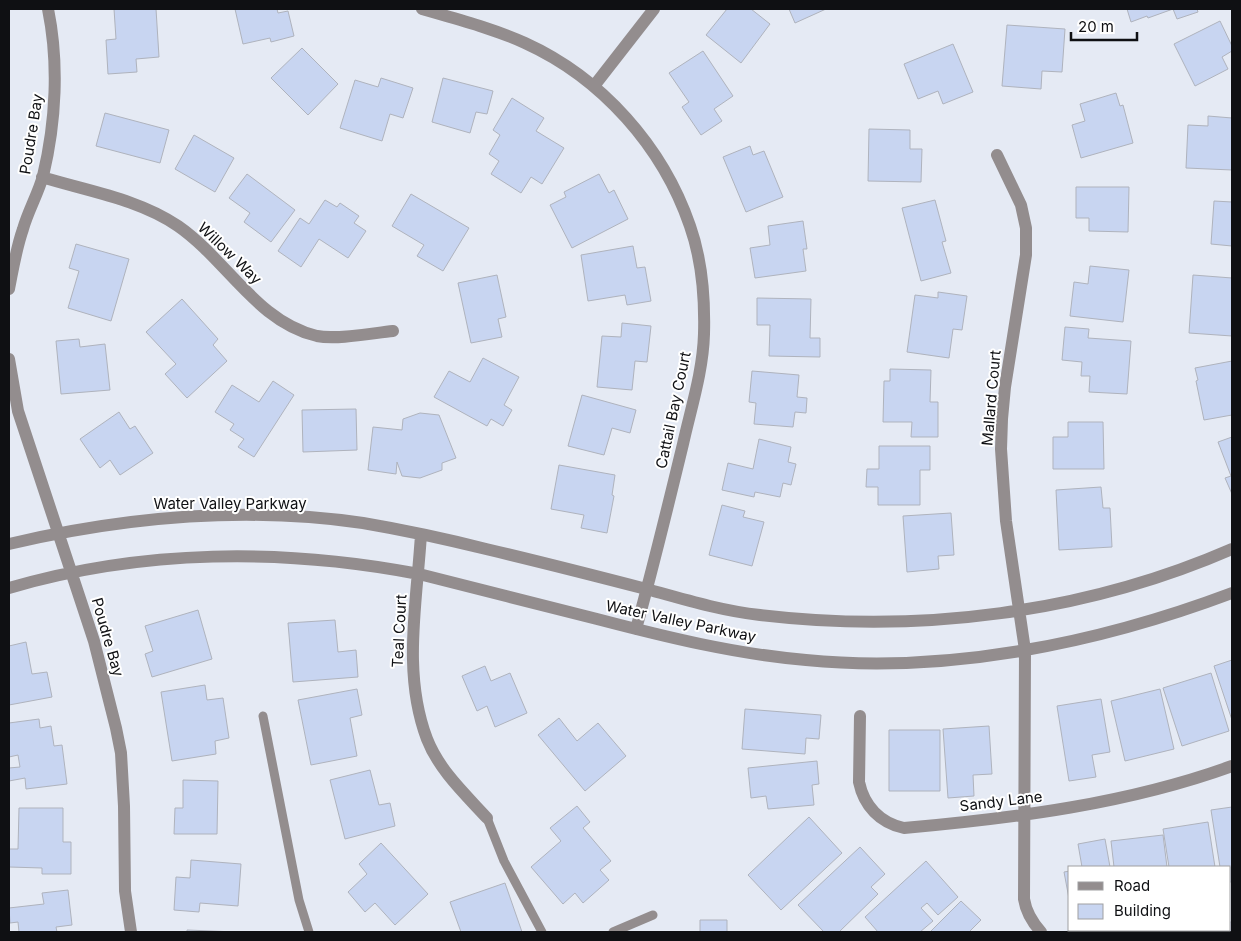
<svg xmlns="http://www.w3.org/2000/svg" width="1241" height="941" font-family="Inter,sans-serif">
	<rect width="100%" height="100%" fill="#e5eaf4"/>
	<path fill="#c8d5f1" stroke="#afb3bd" d="M114,9H156L159,57L136,59L137,72L108,74L106,40L116,39Z
		M235,9H277L278,13L288,11L294,36L271,42L270,38L243,44Z
		M727,9H751L770,24L741,63L706,35Z
		M789,9H826L795,23Z
		M1127,9H1197L1198,12L1177,19L1173,9L1148,18L1147,16L1131,22Z
		M1220,21L1232,46V51L1222,57L1228,69L1195,86L1174,44Z
		M1007,25L1065,29L1062,72L1042,71L1041,89L1002,86Z
		M953,44L973,92L943,104L938,91L918,99L904,64Z
		M302,48L338,84L308,115L271,78Z
		M703,51L733,96L714,109L722,121L701,135L682,107L689,102L669,73Z
		M381,78L413,88L403,118L390,114L382,141L340,128L355,80L378,87Z
		M443,78L493,91L487,114L476,112L470,133L432,122Z
		M1116,93L1120,106L1123,105L1133,143L1081,158L1072,125L1085,121L1080,104Z
		M512,98L544,118L536,131L564,148L542,184L531,177L521,193L491,174L499,161L489,154L500,135L493,130Z
		M105,113L169,130L160,163L96,146Z
		M1208,116L1232,118V170L1186,168L1188,125L1208,126Z
		M869,129L910,130V149H922L921,182L868,181Z
		M194,135L234,158L215,192L175,169Z
		M750,146L753,155L764,151L783,197L746,212L723,157Z
		M247,174L295,210L271,242L244,222L250,213L229,198Z
		M599,174L609,193L614,190L628,219L572,248L550,205L566,197L564,192Z
		M1076,187H1129L1128,232L1089,231V218H1076Z
		M411,194L469,228L443,271L417,256L424,245L392,226Z
		M325,200L337,207L340,203L359,216L354,223L366,231L348,258L319,239L301,267L278,251L300,218L309,224Z
		M935,200L946,241L942,242L951,273L921,281L902,208Z
		M1214,201L1232,202V246L1211,244Z
		M803,221L807,249H803L806,271L755,278L750,248L770,245L768,226Z
		M76,244L129,259L111,321L68,308L79,271L69,268Z
		M633,246L637,268L645,267L651,301L627,305L625,295L588,301L581,255Z
		M1090,266L1129,270L1123,322L1070,316L1074,282L1088,284Z
		M497,275L506,317L498,319L502,337L471,343L458,283Z
		M1193,275L1232,278V336L1189,333Z
		M938,292L967,296L962,330L953,329L949,358L907,352L915,295L938,298Z
		M757,298L811,299L810,338H820V357L769,356L770,325H757Z
		M182,299L218,339L213,345L227,361L187,398L165,374L176,364L146,332Z
		M622,323L651,326L647,362L635,361L632,390L597,387L602,336L621,337Z
		M1065,327L1089,329L1088,338L1131,341L1127,394L1089,392L1090,376H1081L1082,362L1062,360Z
		M79,339L80,347L105,344L110,390L61,394L56,341Z
		M483,358L519,377L504,405L512,410L503,426L491,419L487,426L434,397L449,371L470,382Z
		M1232,361V415L1204,420L1196,381L1198,380L1195,368Z
		M890,369L931,370L930,402H938V437H911L912,422H883L884,381H890Z
		M752,371L799,375L797,397L807,398L806,413L795,412L793,427L754,424L756,403L749,402Z
		M273,381L294,395L254,457L238,447L244,439L230,430L234,424L215,412L232,385L259,402Z
		M582,395L636,410L630,433L612,428L604,455L568,446Z
		M356,409L357,450L303,452L302,410Z
		M119,412L130,429L135,426L153,453L120,475L110,460L100,468L80,439Z
		M420,413L439,415L456,458L442,463V470L420,478L402,476L397,462L396,474L368,470L373,427L402,430L403,419Z
		M1068,422H1103L1104,469H1053V437H1068Z
		M1232,437V494L1225,478L1231,476L1218,442Z
		M759,439L791,447L788,462L796,464L791,485L783,483L780,497L755,492L754,497L722,490L728,463L753,469Z
		M879,446H930V470H920V505H878V487H866L867,469H879Z
		M559,465L615,475L612,495L614,496L607,533L581,528L584,515L551,509Z
		M1101,487L1103,508H1110L1112,547L1059,550L1056,490Z
		M722,505L745,511L743,517L764,522L752,566L709,555Z
		M951,513L954,555L938,556L939,569L907,572L903,516Z
		M198,610L212,659L152,677L145,654L153,651L145,626Z
		M335,620L338,652L356,650L358,677L293,682L288,623Z
		M26,642L32,674L47,672L52,697L9,705V646Z
		M1232,660V720L1214,666Z
		M485,666L491,681L510,673L527,713L495,727L487,706L477,711L462,676Z
		M1211,673L1229,731L1182,746L1163,688Z
		M205,685L207,700L223,698L229,738L215,741L216,754L172,761L161,692Z
		M357,689L362,715L350,718L357,756L311,765L298,700Z
		M1160,689L1174,749L1125,761L1111,701Z
		M1101,699L1110,752L1092,755L1096,777L1069,781L1057,706Z
		M745,709L821,715L819,739L806,738L805,754L742,749Z
		M559,718L577,741L598,723L626,756L585,791L538,735Z
		M39,719L40,728L51,726L54,746L62,745L67,784L26,789L25,778L9,781V768L20,767L18,755L9,757V723Z
		M989,726L992,774L973,775L974,796L948,798L943,729Z
		M889,730H940V791H889Z
		M817,761L819,784L812,785L814,805L768,809L766,796L751,798L748,768Z
		M370,770L379,805L390,803L395,826L345,839L330,780Z
		M183,780L218,781L217,834H174L175,808H183Z
		M577,806L590,822L583,828L611,861L600,870L609,880L583,903L575,893L563,904L531,867L561,841L550,828Z
		M1232,807V882H1230V867H1220L1211,810Z
		M19,808H63V842H71V874H42V868L9,867V849H18Z
		M809,817L842,853L781,910L748,875Z
		M1208,822L1215,867H1169L1163,829Z
		M1163,835L1167,867H1114L1111,841Z
		M1105,839L1110,867H1082L1078,844Z
		M381,843L428,894L395,925L375,903L365,912L348,892L367,874L359,864Z
		M860,847L885,874L871,887L878,894L839,932H824L798,905Z
		M191,860L241,864L238,906L200,903L199,912L174,910L176,877L190,878Z
		M926,861L958,897L938,915L927,903L921,908L933,921L920,932H878L865,917Z
		M1070,871V904L1064,872Z
		M505,883L522,932H461L450,902Z
		M68,890L72,925L56,927L57,932H19L18,922L10,923L9,908L44,904L42,893Z
		M961,901L981,920L969,932H930Z
		M700,920H727V932H700Z
		M1230,922H1232V932H1187V931L1192,930H1230Z
		M187,930L236,932H187Z
		M1133,930H1140L1143,932H1131Z"/>
	<g fill="none" stroke-linecap="round" stroke-linejoin="round">
		<path stroke="#938d8e" stroke-width="9" d="M263,716L299,900L309,932
			M487,818L504,861L542,932
			M613,932L653,915"/>
		<path stroke="#938d8e" stroke-width="12" d="M422,9C456,19 492,28 525,43C602,78 663,147 690,226C702,260 705,298 704,334C703,371 691,408 683,444C668,506 653,568 636,629
			M594,86L654,9
			M997,155L1021,205L1026,228V255L1005,387L1002,419L1001,449L1006,521L1025,650L1024,899C1026,912 1032,922 1041,932
			M42,177C87,191 139,199 178,226C227,260 257,322 317,336C337,340 373,333 393,331
			M9,289C13,269 16,249 23,229C28,211 38,194 43,176C56,122 59,63 48,9
			M9,359L18,411L94,641L116,728L121,753L124,806L125,891L131,932
			M421,534C417,602 402,673 427,739C439,770 465,794 487,818
			M9,544C124,517 245,506 363,523C404,530 446,539 486,549C541,562 596,576 650,590C686,600 723,611 760,615C920,634 1085,613 1232,549
			M9,588C142,549 283,548 419,574C478,589 538,604 597,619C666,637 735,654 806,660C949,674 1099,643 1232,593
			M860,716L859,782C864,806 880,823 904,828C1015,818 1127,804 1232,766"/>
	</g>
	<g text-anchor="middle" dominant-baseline="central" stroke-width="4" stroke-linejoin="round" paint-order="stroke">
		<g font-size="15" fill="#0f1013" stroke="#fff">
			<text transform="translate(31 134) rotate(-81)">Poudre Bay</text>
			<text transform="translate(230 253) rotate(44)">Willow Way</text>
			<text transform="translate(991 398) rotate(-85)">Mallard Court</text>
			<text transform="translate(673 410) rotate(-78)">Cattail Bay Court</text>
			<text x="230" y="503">Water Valley Parkway</text>
			<text transform="translate(681 621) rotate(12)">Water Valley Parkway</text>
			<text transform="translate(399 631) rotate(-87)">Teal Court</text>
			<text transform="translate(108 637) rotate(74)">Poudre Bay</text>
			<text transform="translate(1001 801) rotate(-7)">Sandy Lane</text>
		</g>
	</g>
	<rect width="1241" height="941" fill="none" stroke="#0f1013" stroke-width="20"/>
	<rect x="1068" y="866" width="162" height="65" fill="#ffffff" stroke="#9f9fa1"/>
	<rect x="1078" y="882" width="25" height="8" fill="#938d8e" stroke="#9f9fa1"/>
	<text x="1114" y="891" font-size="15" fill="#0f1013">Road</text>
	<rect x="1078" y="904" width="25" height="15" fill="#c8d5f1" stroke="#9f9fa1"/>
	<text x="1114" y="916" font-size="15" fill="#0f1013">Building</text>
	<path d="M1071 32v8h66v-8" fill="none" stroke="#0f1013" stroke-width="2.5"/>
	<text x="1078" y="32" font-size="15" fill="#0f1013" stroke="#ffffff" stroke-width="4" paint-order="stroke">20 m</text>
</svg>
